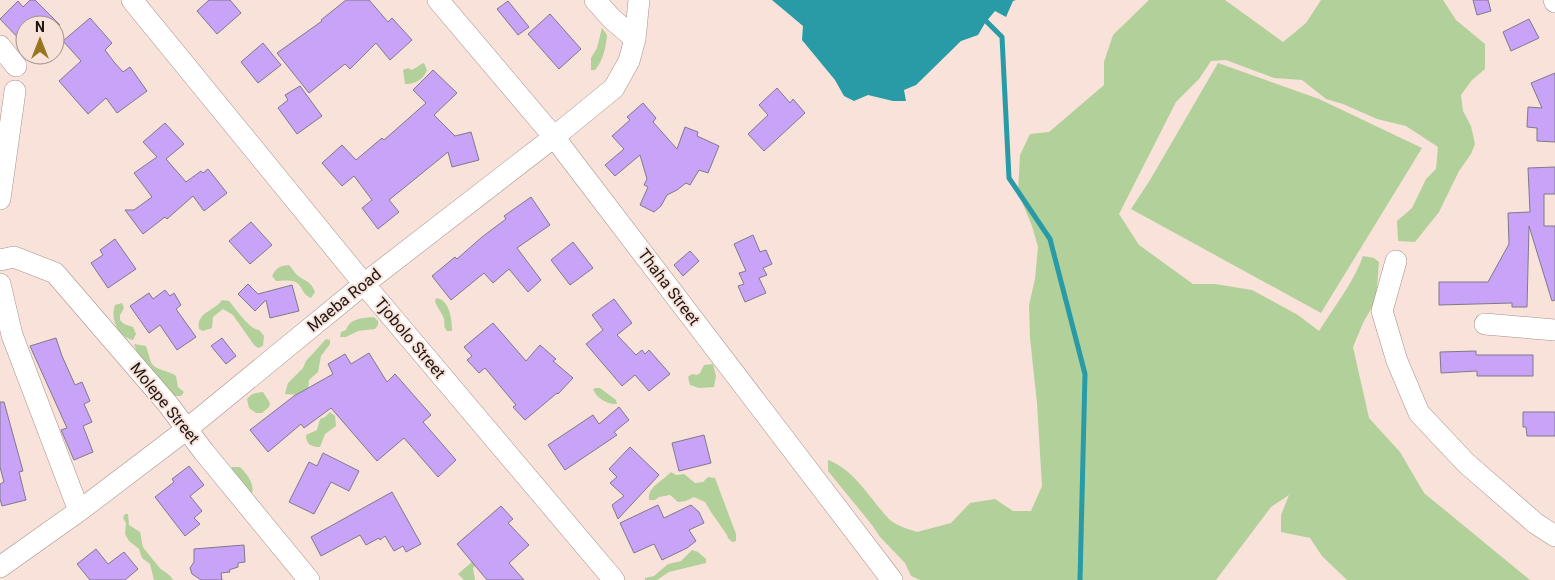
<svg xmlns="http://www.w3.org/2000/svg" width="1555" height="580" font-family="Roboto,sans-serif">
	<rect width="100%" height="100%" fill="#f8e2da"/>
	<path fill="#b2d19a" d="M1149,0H1225L1283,42L1306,23L1321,0H1443L1456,20L1485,44V69L1472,80L1461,95L1463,111L1471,126L1475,144L1471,154L1459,171L1439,212L1415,242L1398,241L1397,221L1412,208L1426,179L1436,169L1438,147L1406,126L1377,119L1343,104L1326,99L1302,80L1274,78L1226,60L1211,61L1199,79L1176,102L1119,214L1139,245L1193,284H1215L1252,290L1298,315L1319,331C1334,307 1354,282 1363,256L1374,258L1379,262L1376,300L1363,323L1353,347L1369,418L1400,452L1424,493L1530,580H1347L1322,556L1310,538L1281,532V515L1289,495L1271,507L1216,580H920L911,576L905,563L880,537L872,525L828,471V460C855,470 870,499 889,519C895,525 908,529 917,532L951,523L970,503L995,499L1013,511H1031L1042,486L1037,403L1030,338L1029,305L1035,279L1038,247L1032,226L1018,192L1020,155L1030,134L1049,132L1104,85V62L1113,35Z
		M602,28L607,35C606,47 603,61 595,70H591V58L597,48Z
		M424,63L427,70C424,79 414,85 405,84L403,70L408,68L411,70C416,69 418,65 424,63Z
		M1218,63L1319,99L1422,148L1321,313L1131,209L1150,180Z
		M289,265C292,268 294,272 297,275C306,282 310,280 315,292L311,298C304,295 304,292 300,286C295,278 283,281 276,281L272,276C276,268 279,266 289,265Z
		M437,298C450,301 452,320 452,331H447C443,326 445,325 444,319C442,312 436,307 435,300Z
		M222,300L229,301C236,309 249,329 259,330L264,336L263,346L258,348L254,345L233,315L223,309L213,317L212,328L203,331L199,329C196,312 215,311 222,300Z
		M122,303L124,308L120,315V320L124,324L133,327L136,334L133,340C118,337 110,319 115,305Z
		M374,317L378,321V325L375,329L358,331L346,337H340L341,332L346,330C350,318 363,318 374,317Z
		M326,339L330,340V344L321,356L318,372L309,380L308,390L299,395L285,394L288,383L303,368L306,361Z
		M134,344L146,346C148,351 149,357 151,362C155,371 169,370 176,376L178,387L184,392L181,396H174L138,355Z
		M713,364L716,376L714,387L699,388L690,385L688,377L692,374L697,375L700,373L704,365Z
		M596,388H600L616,400L617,404C608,405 596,398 593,389Z
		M263,392L270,403L269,407L262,413H256L249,408L247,399C252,393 256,393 263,392Z
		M330,412L335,416L336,426L325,434L320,447C312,447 306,445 306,435L317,430L320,419L325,417Z
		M232,467H240C247,474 255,484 252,494L248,492L230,472Z
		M671,472L676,475L684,474L695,483L703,482L708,477L715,478L736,534V541L732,542L728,538L727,535L711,512L705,502L694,497L686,501L678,502L670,495L659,497L655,500H649C647,487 663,481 671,472Z
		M125,514H128L129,525L140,532C142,538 141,547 146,551C150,556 154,561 159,567C163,572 170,573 173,580H154L150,564L142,558L139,549L129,541L125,534L126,523L123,518Z
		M692,550L698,552L706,559V563L669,572L657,580H645V578L654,576L668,564L681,561Z
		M480,560L473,568L475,580H464L458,574L473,561Z"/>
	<path fill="#289ba6" d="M772,0H1016L1013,1L1006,17L995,11L985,23L978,35L961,41L916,85L904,90L906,101H893L868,95L854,101L844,96L835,80L802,40L803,26Z"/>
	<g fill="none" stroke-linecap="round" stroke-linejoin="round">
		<path stroke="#289ba6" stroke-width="5" d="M983,18L1002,37L1009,178L1050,239L1085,374L1080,580"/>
	</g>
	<path fill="#c8a3f8" stroke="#80798a" d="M30,0H35L60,25H25V45L0,19L18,1L23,7Z
		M209,0H230L241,13L217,34L197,11Z
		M346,0H369L388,22L392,18L412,40L390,60L376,43L350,69L345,64L309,93L277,53L322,21L321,20Z
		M1473,0H1488L1491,11L1477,15Z
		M508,1L529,27L518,35L497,9Z
		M550,14L581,49L559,69L528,34Z
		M90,18L112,43L105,50L114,62L123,72L130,67L147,91L117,113L106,98L88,114L59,81L81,61L63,41Z
		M1529,19L1539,38L1511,51L1503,32Z
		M263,43L281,65L258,83L241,62Z
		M433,70L457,93L434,115L455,136L471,132L479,160L452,167L448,152L389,200L399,212L378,229L362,208L372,200L354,176L342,186L322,163L342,145L356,160L382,138L384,140L426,103L413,90Z
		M1555,73V142L1537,141V128L1527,127L1528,107L1542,108L1531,83Z
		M300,86L322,116L297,134L278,108L288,100L285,95Z
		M777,88L790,103L793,99L805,113L764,151L748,134L768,115L759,105Z
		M643,103L656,118L653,122L677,149L685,127L698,132L697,136L719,146L708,173L699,170L690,185L686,183L677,190L667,195L661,206L654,212L640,205L648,187L644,185L647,179L640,155L615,176L605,165L624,149L612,136L630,120L627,117Z
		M165,123L184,144L166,159L186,182L201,171L203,173L208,169L227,193L204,211L193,196L167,219L165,217L143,234L125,210H134L152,197L134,173L157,157L143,142Z
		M1555,167V194H1544V226H1555V300L1552,301L1529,226L1527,307H1512V303L1439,305V282H1488L1509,244L1508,213L1530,212L1528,168Z
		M531,197L550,225L517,248L541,280L528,292L509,269L493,283L484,273L451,300L432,276L455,257L457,259L482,237L506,219L504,216Z
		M251,222L272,245L250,264L229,241Z
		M753,235L760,252L766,250L772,264L763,268L767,275L759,278L766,293L745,302L738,286L744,284L739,273L746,271L734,244Z
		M115,239L136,269L108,288L91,263L103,255L100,250Z
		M573,242L593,268L570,285L551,260Z
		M690,251L699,261L683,276L674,265Z
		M248,284L258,294L292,285L299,311L270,318L266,300L255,311L238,294Z
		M165,290L170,296L174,293L181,305L176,309L196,337L177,350L160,325L149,333L130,306L149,293L153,299Z
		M614,299L632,323L617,335L636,355L642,350L645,354L649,350L670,374L649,391L635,375L622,386L586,344L603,330L592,315Z
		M493,323L526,361L540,345L556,359L553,361L573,378L558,394L557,393L525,420L513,407L516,405L485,368L479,373L467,360L472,356L464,347Z
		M56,338L62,356L75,385L82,382L90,401L84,404L92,422L83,426L93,452L74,460L61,430L67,428L30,346Z
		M222,338L236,356L226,364L211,346Z
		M1476,351V355H1533V376H1477V371L1441,373L1440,352Z
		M369,353L387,382L395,374L431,415L423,422L456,460L438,477L404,438L377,461L331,408L304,428L301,424L268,452L250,430L294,396L333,374L328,364L345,354L351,364Z
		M0,402H4L23,471L19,472L26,500L2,506L0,499V484L4,482L0,467Z
		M619,407L629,420L614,432L617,435L565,470L548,445L593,415L599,424Z
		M1523,412H1555V436H1527L1526,427H1523Z
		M704,435L711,463L679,471L672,443Z
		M630,447L659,475L618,519L612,505L624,496L610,483L617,477L609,469Z
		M323,453L359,471L349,491L331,482L314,514L289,502L309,462L317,466Z
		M189,466L204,485L190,496L202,511L194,518L200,524L185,536L155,497L174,482L172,479Z
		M392,492L421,544L406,552L403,546L394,551L385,536L380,540L379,538L366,545L360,535L321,556L311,537Z
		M658,505L664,518L691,505L699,512L704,523L689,530L696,541L687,548L662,560L654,544L634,553L620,523Z
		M501,506L513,519L508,523L529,545L509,563L524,580H487L457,544Z
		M244,545L245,562L238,563V567L229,570L230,572L221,573L222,580H201L192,574L190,568L194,562V549Z
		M96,549L108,564L124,552L138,569L125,580H90L77,564Z"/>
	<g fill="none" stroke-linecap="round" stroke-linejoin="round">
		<defs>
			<path id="minor" d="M132,0L364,284L614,580
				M438,0L554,137L892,580
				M595,0L611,18L635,39
				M1554,0L1555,2
				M0,46L16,66
				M0,199L15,91
				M0,260L14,257L55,273L167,403L204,452L309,580
				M1396,261L1382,311L1397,361L1419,413L1466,463L1535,523L1555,536
				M0,284L12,335L79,511
				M1485,324L1555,330
				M0,567L79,511L187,429L364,284L554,137L614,88L629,61L635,39L639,0"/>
		</defs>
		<use href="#minor" stroke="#a5918a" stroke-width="22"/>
		<use href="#minor" stroke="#fff" stroke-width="21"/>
	</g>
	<g text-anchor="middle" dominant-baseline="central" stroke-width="4" stroke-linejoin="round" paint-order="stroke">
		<g font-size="16" fill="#1c1512" stroke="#f8e2da">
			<text transform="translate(669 287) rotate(53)">Thaha Street</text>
			<text transform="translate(344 300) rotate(-39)">Maeba Road</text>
			<text transform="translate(410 338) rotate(50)">Tjobolo Street</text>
			<text transform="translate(165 403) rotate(51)">Molepe Street</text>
		</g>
	</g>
	<g transform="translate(40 40)"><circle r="24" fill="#f8e2da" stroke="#a0908a"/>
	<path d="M0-4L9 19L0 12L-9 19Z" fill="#98751f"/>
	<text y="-8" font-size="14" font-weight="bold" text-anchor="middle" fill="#1c1512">N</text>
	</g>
</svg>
